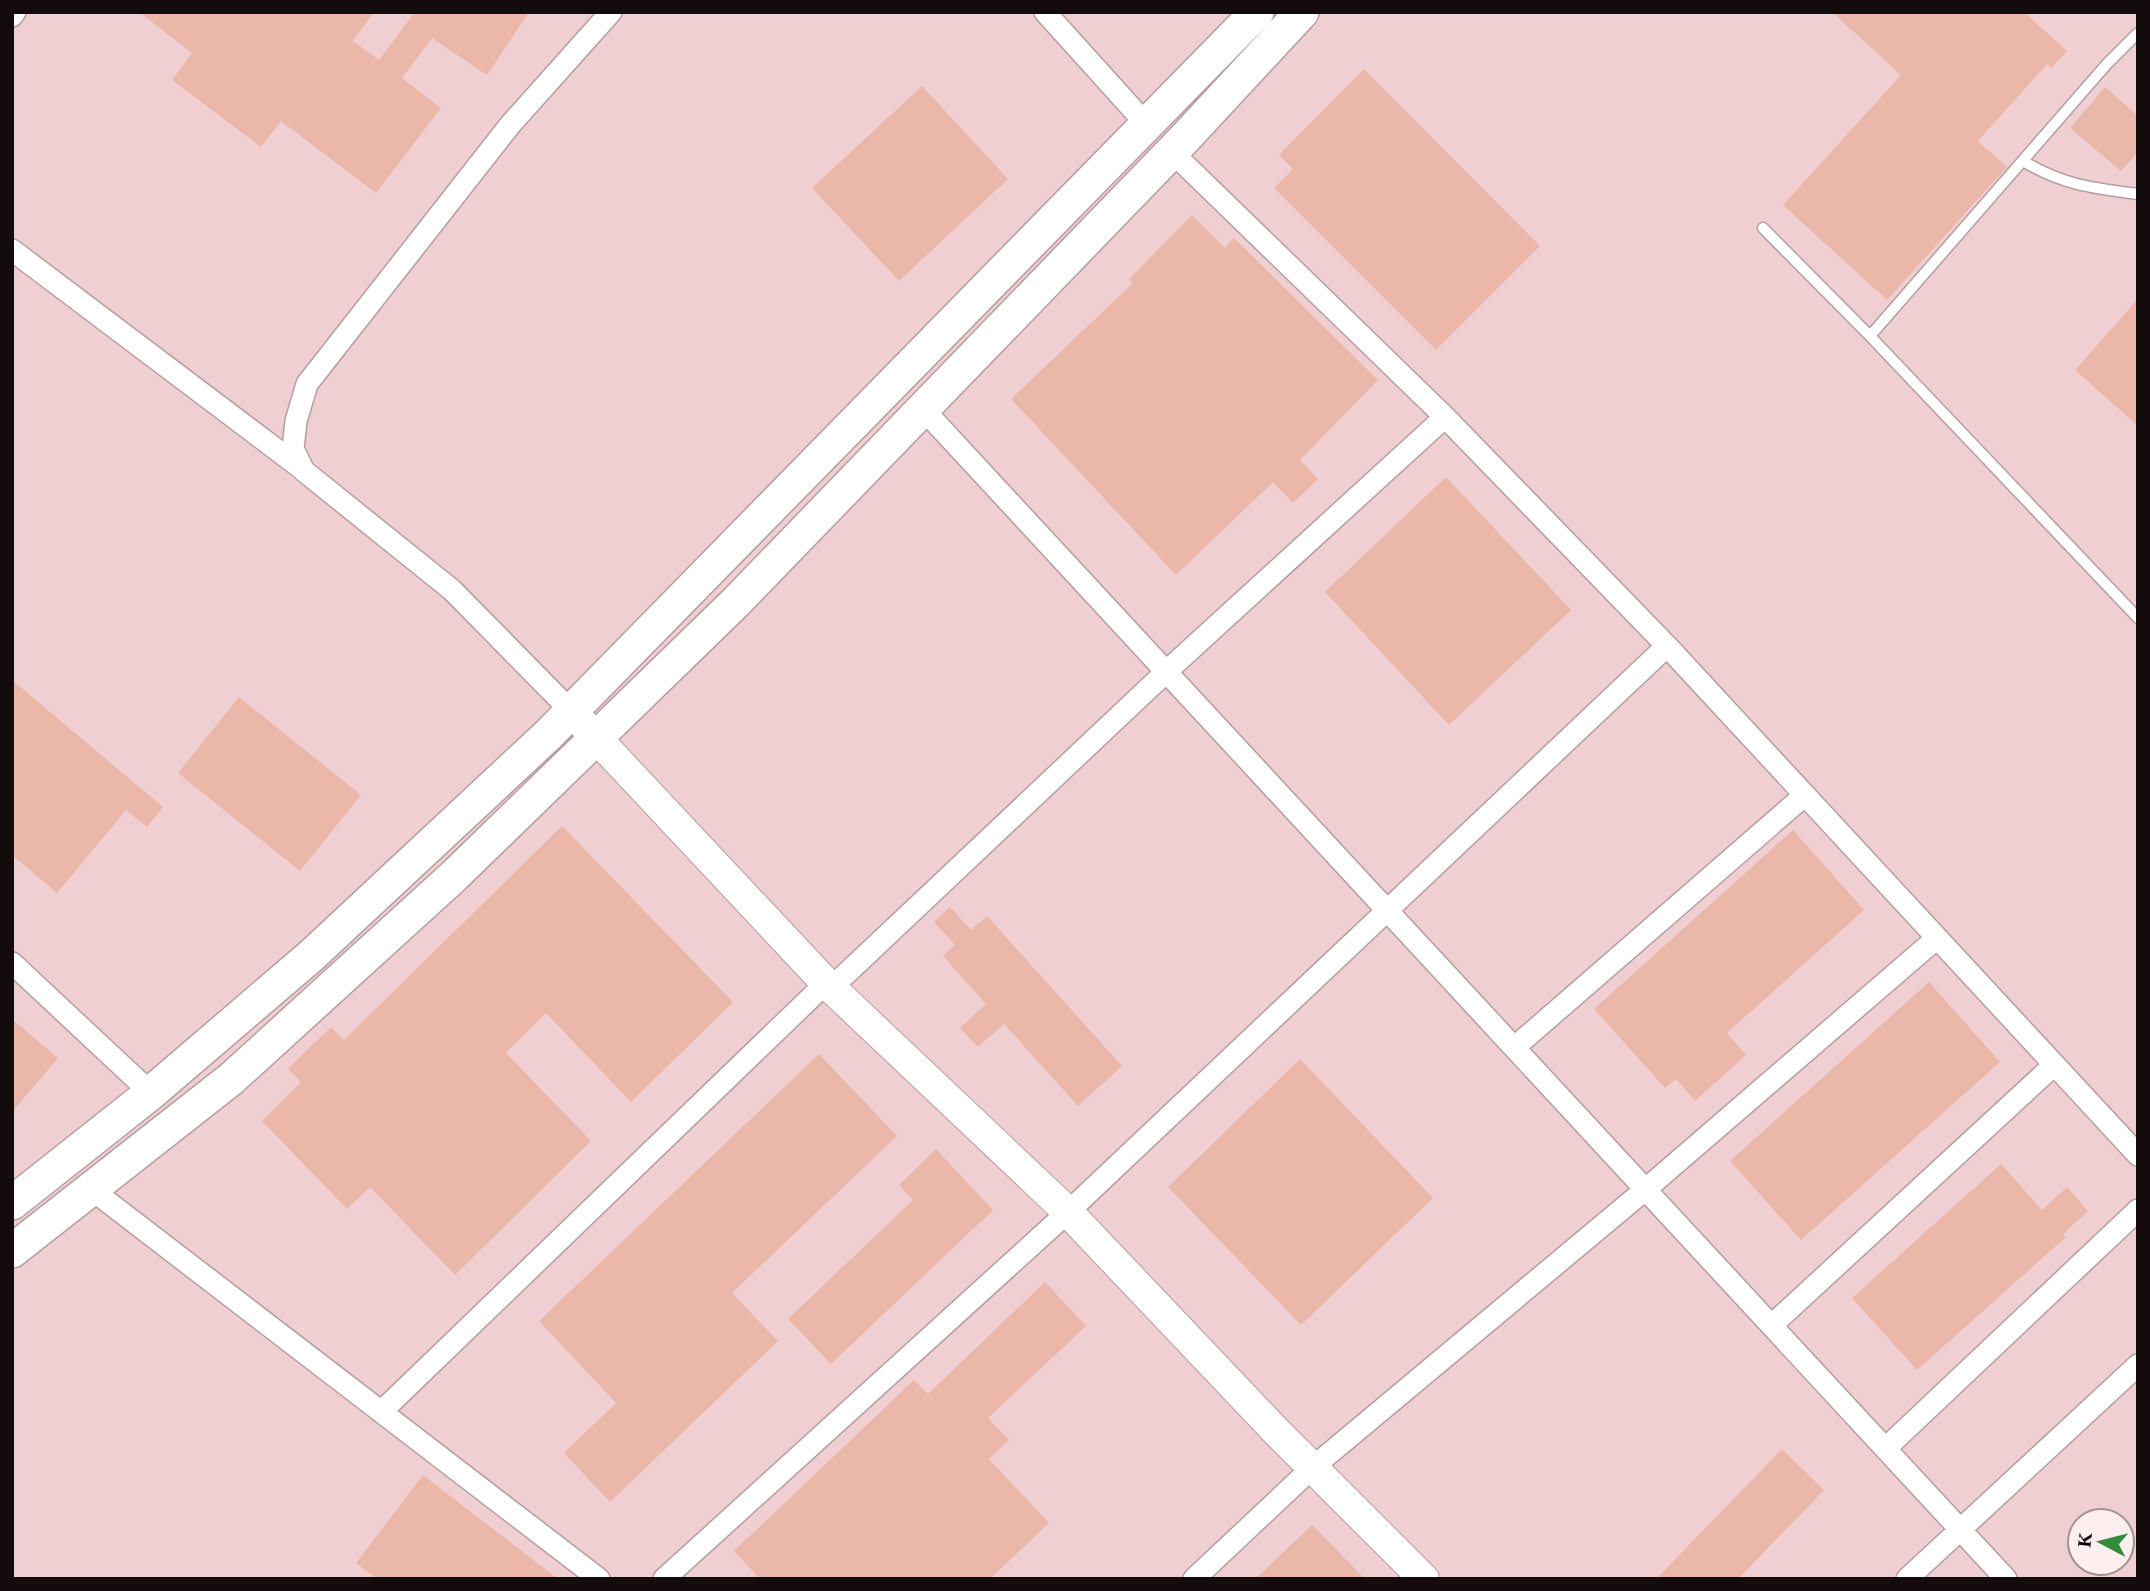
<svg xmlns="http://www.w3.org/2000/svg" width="2150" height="1591" font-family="'Times New Roman',serif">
	<rect width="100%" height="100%" fill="#f7dee1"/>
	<path fill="#f0cfd3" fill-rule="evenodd" d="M12,12H2138V1579H12ZM2080,1521H2122V1563H2080Z"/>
	<path fill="#ebb7a9" d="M139,12H374L353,41L379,60L415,12H529L487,75L432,38L402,78L441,108L376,193L281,121L261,147L172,80L192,53Z
		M1832,12H2024L2067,51L2051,68L2047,64L1978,141L2007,167L1887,300L1783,205L1901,75Z
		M1364,69L1540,246L1436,350L1274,188L1293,169L1279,155Z
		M922,86L1008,179L899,281L812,188Z
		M2105,87L2138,116V152L2121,171L2070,128Z
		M1192,215L1225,248L1234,238L1378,380L1300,460L1318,479L1293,503L1273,482L1176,575L1011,399L1133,283L1129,279Z
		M2138,299V426L2075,370Z
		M1446,477L1571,610L1449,725L1325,592Z
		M12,680L163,807L147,827L126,810L57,893L12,855Z
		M239,697L361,795L300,871L178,773Z
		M562,826L733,1002L631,1102L546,1013L506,1053L591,1141L455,1275L370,1187L347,1209L262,1121L301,1082L288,1069L331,1027L344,1040Z
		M1793,830L1864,910L1727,1033L1746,1055L1695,1101L1676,1079L1665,1088L1594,1009Z
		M950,907L971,930L987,916L1122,1066L1078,1106L1004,1024L978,1047L960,1028L986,1004L943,956L955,945L934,922Z
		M1929,982L2000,1062L1801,1240L1730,1161Z
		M12,1019L58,1058L12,1112Z
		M819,1054L897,1136L732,1293L778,1341L610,1502L564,1453L616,1403L539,1321Z
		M1300,1059L1433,1198L1301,1325L1168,1187Z
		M936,1149L993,1210L831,1364L788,1319L913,1200L899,1185Z
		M2001,1164L2042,1210L2067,1187L2088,1211L2063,1234L2066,1237L1917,1370L1852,1298Z
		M1045,1282L1086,1326L988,1418L1009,1440L989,1459L1049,1523L990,1579H760L734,1551L914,1380L928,1394Z
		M1782,1449L1824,1490L1738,1579H1656Z
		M423,1475L558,1579H377L356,1563Z
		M1312,1525L1365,1579H1255Z"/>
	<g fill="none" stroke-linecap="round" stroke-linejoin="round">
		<defs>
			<path id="lane" d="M2023,161C2063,185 2092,188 2138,194
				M1763,228L1870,336L2138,618
				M1870,336L2106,65L2138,33"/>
			<path id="street" d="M1045,12L1147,125
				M12,16L15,12
				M1172,152L1445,417L1667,646L2138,1155
				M12,250L301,468
				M923,409L2006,1579
				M571,711L452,590L304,471L293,449L296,421L307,384L510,125L611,12
				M12,963L151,1093
				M831,988L1167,671L1445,417
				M1515,1047L1805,795
				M91,1189L599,1579
				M1772,1325L2054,1065
				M381,1412L826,983
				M1886,1448L2138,1210
				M664,1579L1068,1212L1667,646
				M1194,1579L1312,1468L1646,1189L1937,938
				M1907,1579L2138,1365"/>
			<path id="secondary" d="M571,711L826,983L1068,1212L1273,1428L1424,1579"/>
			<path id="primary" d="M12,1203L151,1093L311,956L548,735L1257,12
				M12,1251L231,1079L454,876L736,602L1186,137L1302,12"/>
		</defs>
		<use href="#lane" stroke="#b49da0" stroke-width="13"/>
		<use href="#street" stroke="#b49da0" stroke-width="24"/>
		<use href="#secondary" stroke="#b49da0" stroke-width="32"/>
		<use href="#primary" stroke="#b49da0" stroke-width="36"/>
		<use href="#lane" stroke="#fff" stroke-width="10"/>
		<use href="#street" stroke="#fff" stroke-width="21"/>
		<use href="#secondary" stroke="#fff" stroke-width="30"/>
		<use href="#primary" stroke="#fff" stroke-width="33"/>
	</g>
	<rect width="2150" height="1591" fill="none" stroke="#130b0c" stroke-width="28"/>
	<g transform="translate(2101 1542) rotate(277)"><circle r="33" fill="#fdeef0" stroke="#9f9395" stroke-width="2"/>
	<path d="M0-5L12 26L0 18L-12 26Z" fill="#338c3c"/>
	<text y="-10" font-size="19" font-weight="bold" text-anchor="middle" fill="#130b0c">K</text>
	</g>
</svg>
